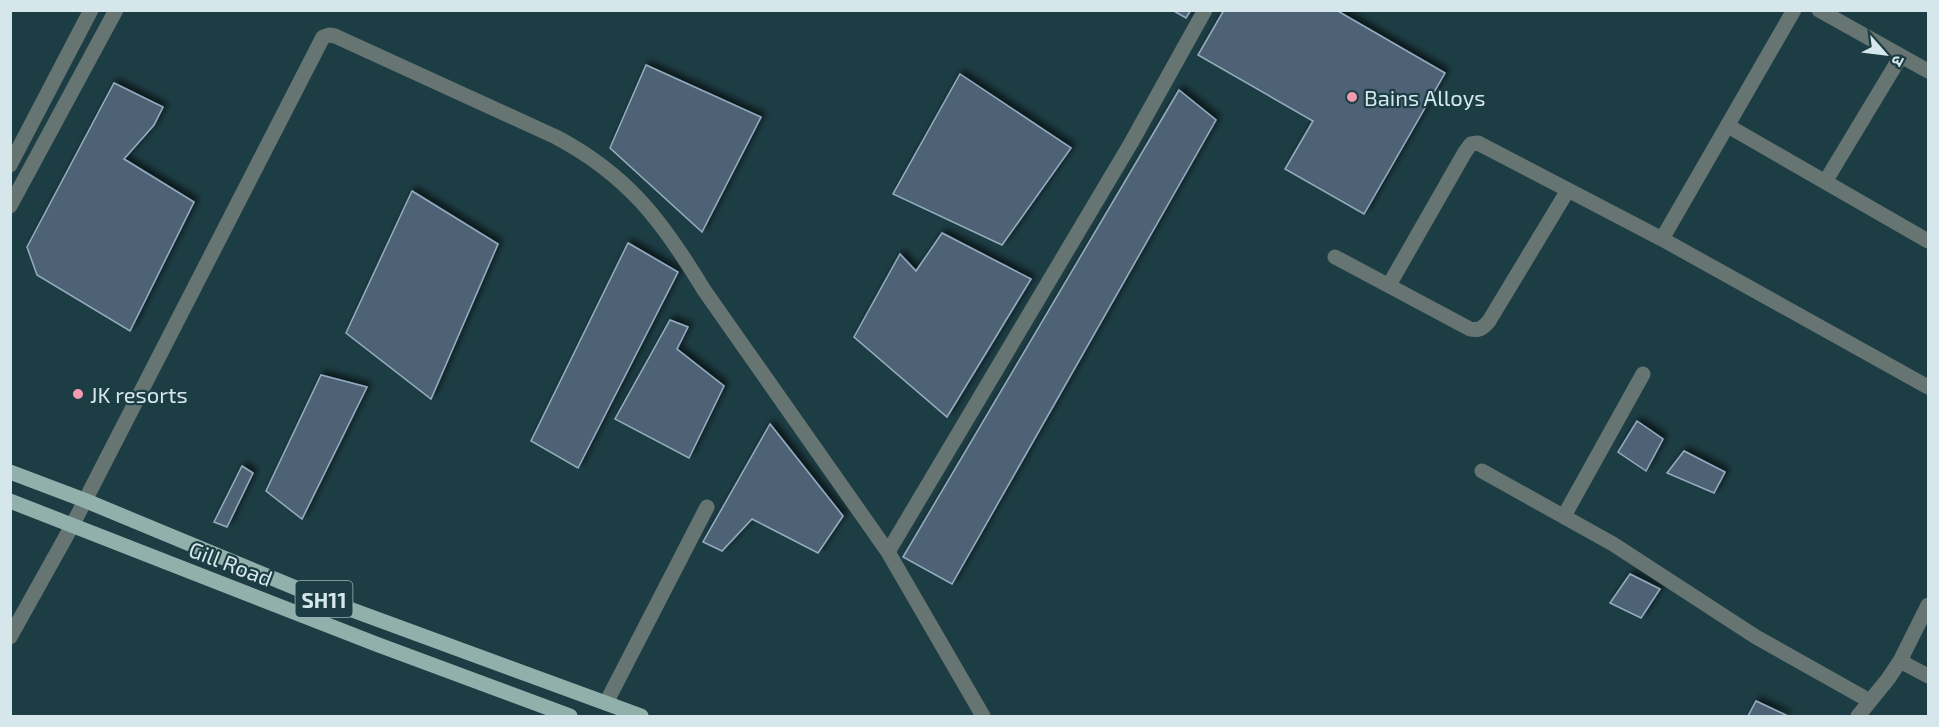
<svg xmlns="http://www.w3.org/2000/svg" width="1939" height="727" font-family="'Exo 2','Noto Sans Devanagari',sans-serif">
	<defs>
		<filter id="shadow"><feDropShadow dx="4" dy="-4" stdDeviation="3" flood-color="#0009"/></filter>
	</defs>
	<rect width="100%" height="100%" fill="#1d3d44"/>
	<path fill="#4d6274" stroke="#96adc1" stroke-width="1.5" filter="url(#shadow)" d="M1172,10H1191L1186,18Z
		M1224,10H1336L1445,73L1364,214L1285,169L1313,121L1198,55Z
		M646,65L761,117L702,232L610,148Z
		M960,74L1071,148L1002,245L893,194Z
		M114,83L163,107L154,125L124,159L194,202L130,331L37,275L27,247Z
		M1179,90L1216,120L952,584L903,557Z
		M412,191L498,244L431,399L346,333Z
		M942,233L1031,279L947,417L854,337L900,254L916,271Z
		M628,243L678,272L578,468L531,441Z
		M670,320L688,327L677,349L724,386L689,458L615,419Z
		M321,375L367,387L302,519L266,491Z
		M1637,421L1663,439L1646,471L1618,452Z
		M770,424L843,516L818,553L752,519L722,551L703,542Z
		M1684,451L1725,472L1714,493L1667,473Z
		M242,466L253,473L227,527L214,522Z
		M1630,574L1660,589L1641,618L1610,603Z
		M1756,701L1788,716H1748Z"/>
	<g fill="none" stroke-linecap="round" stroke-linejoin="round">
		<path stroke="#667472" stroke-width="15" d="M1819,10L1928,71
			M1728,126L1928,241
			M10,165L91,10
			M1825,182L1901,56
			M10,206L116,10
			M1662,239L1794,10
			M1335,257L1470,329C1479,331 1483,328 1489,321L1568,190
			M1389,285L1465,152L1471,144L1478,143L1662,239L1928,387
			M1482,471L1613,544L1756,637L1870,701
			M1564,516L1643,374
			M888,552L983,716
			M10,637L73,524L323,37L329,35L335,36L556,137C628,175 663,222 704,290L888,552L1131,143L1205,10
			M1900,661L1928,676
			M606,703L707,507
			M1858,716L1888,679L1900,661L1928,605"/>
		<path stroke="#92b0ab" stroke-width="15" d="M10,472L84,500L325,600L641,716
			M10,501L376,644L570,716"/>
	</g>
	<g fill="#f29ab0" stroke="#1d3d44" stroke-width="2">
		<circle cx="1352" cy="97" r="6"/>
		<circle cx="78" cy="394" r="6"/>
	</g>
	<g text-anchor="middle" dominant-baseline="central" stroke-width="4.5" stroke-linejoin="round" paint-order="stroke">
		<rect fill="#1d3d44" stroke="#9eb4ba" stroke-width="1.5" x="295.5" y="581" width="57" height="36" rx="4.5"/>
		<g font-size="21" font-weight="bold" fill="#d6e7ec">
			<text x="324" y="599">SH11</text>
		</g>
		<g font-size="22" fill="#d6e7ec" stroke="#1d3d44" text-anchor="start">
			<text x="1364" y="97">Bains Alloys</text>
			<text x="90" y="394">JK resorts</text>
		</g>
		<g font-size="22" fill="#d6e7ec" stroke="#1d3d44">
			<text transform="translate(231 563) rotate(21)">Gill Road</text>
		</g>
	</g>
	<rect width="1939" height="727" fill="none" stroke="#d6e7ec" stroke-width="24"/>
	<g transform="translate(1885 54) rotate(118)" stroke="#1d3d44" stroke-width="4.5" paint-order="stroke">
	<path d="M0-4.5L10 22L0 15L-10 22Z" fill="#d6e7ec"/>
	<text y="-9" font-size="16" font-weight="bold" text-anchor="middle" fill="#d6e7ec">उ</text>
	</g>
</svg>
